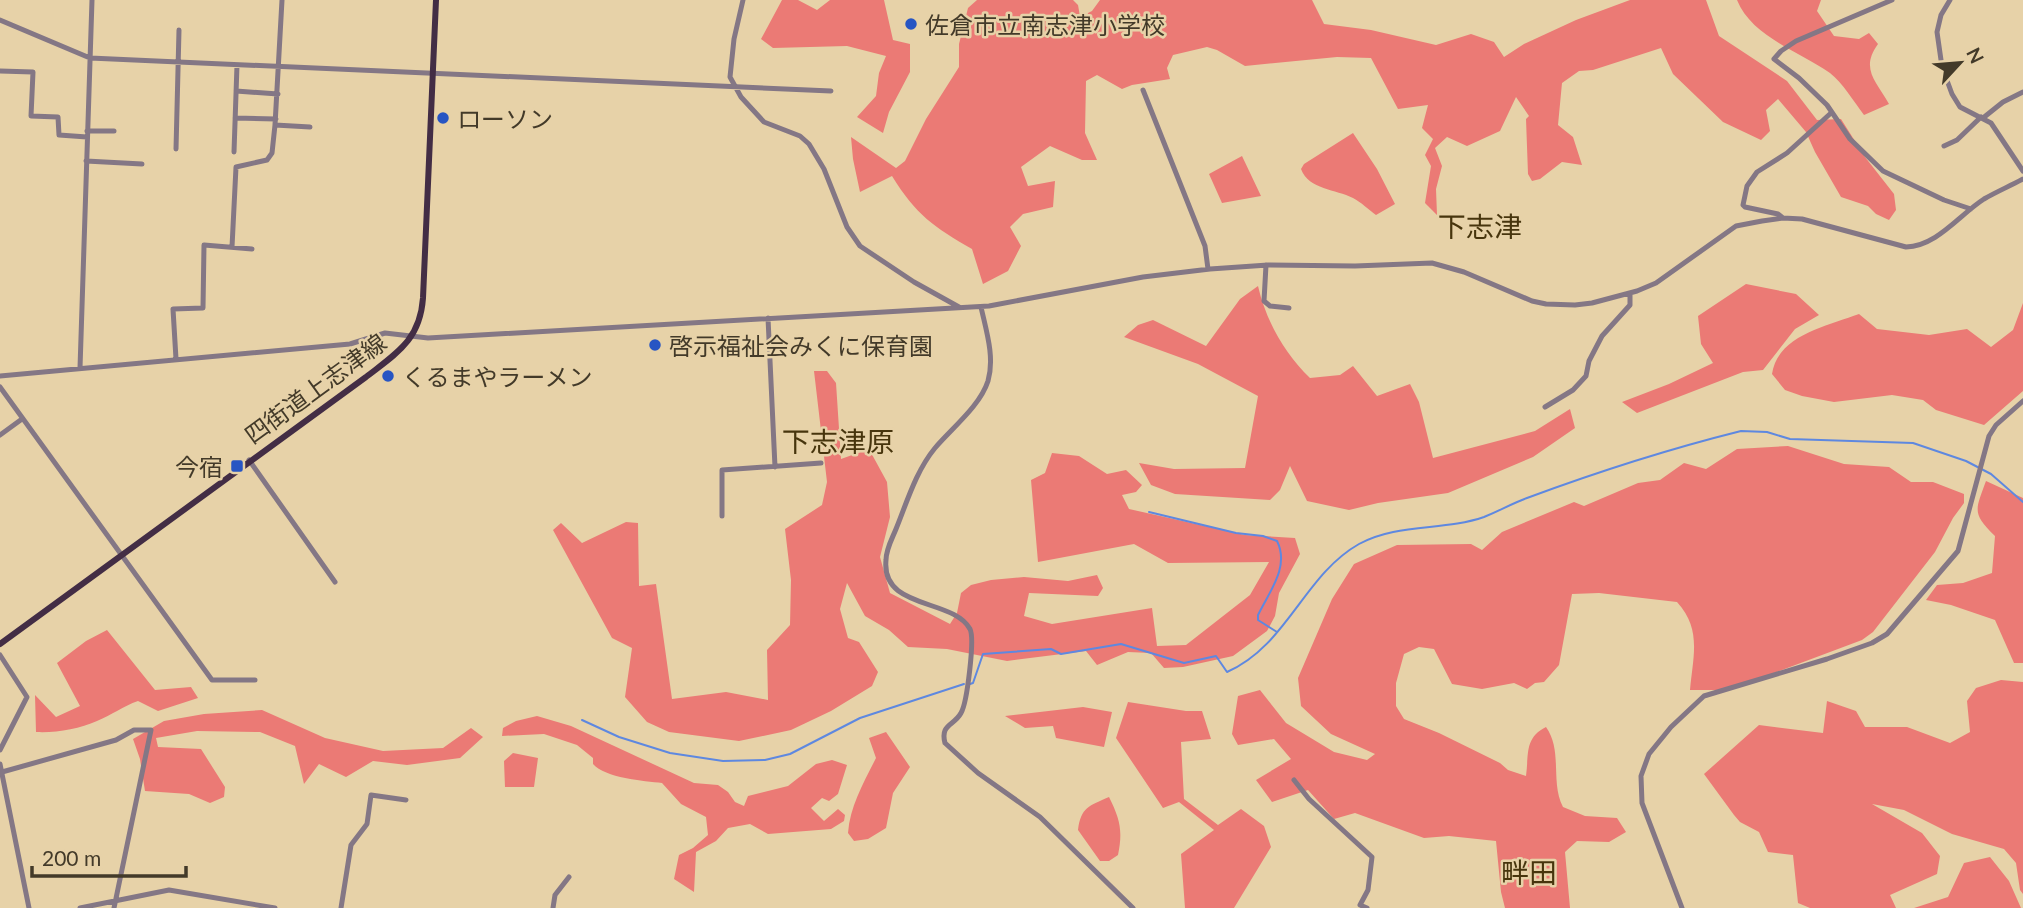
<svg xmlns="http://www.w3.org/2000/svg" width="2023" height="908" font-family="Lato,'Noto Sans JP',sans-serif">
	<rect width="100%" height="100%" fill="#e7d2a8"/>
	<path fill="#eb7a75" d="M782,0H798L817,10L830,0H884L893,40L910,44V72L889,112L883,133L857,117L876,96L879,73L886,56L847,46L773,48L761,39Z
		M977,0H1073L1078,5L1083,34L1088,13L1092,11L1100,0H1312L1324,24L1371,30L1436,45L1471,34L1494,42L1504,57L1524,44L1576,20L1630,0H1706L1719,36L1787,81L1817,120L1841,119L1865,157L1894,194L1896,210L1889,220L1876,214L1868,206L1841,197L1815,152L1806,132L1778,99L1766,110L1770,131L1761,140L1723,122L1673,74L1661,48L1593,70L1579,71L1562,83L1558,125L1573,137L1582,165L1562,162L1540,179L1532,181L1528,174L1526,119L1529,116L1516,97L1500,131L1467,146L1447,137L1435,148L1442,166L1436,189L1437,215L1425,203L1431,166L1425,155L1433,139L1422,128L1428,105L1398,109L1371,58L1337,57L1245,66L1217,50L1207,47L1173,55L1167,68L1170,79L1132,85L1122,89L1097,75L1086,81L1085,133L1097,160H1082L1050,146L1021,167L1028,186L1055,181L1053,207L1023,214L1010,227L1021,246L1008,271L983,284L972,249C934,227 916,215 892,176L860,192L853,159L851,137L896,168L905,161L926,119L959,67V44L968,8Z
		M1737,0H1821L1817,11L1834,36L1859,39L1869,33L1878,44C1860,69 1876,81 1889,104L1864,115C1854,102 1843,83 1830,73C1799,51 1752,37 1737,0Z
		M1353,133L1377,169L1395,204L1376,215C1369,210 1361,202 1353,198C1336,189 1309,190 1301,169L1304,164Z
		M1242,156L1261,196L1222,203L1209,174Z
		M1746,284L1796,294L1819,315L1795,329L1763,370L1743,372L1637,413L1622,402L1669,384L1713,363L1701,344L1698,316Z
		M1258,286C1266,321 1285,354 1310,378L1340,375L1353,366L1377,396L1410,384L1419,402L1433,458L1535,431L1570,409L1575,428L1533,457L1448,493L1378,503L1349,510L1307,501L1290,466L1280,490L1270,500L1175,494L1151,485L1139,463L1174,469L1245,468L1258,396L1198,364L1124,337L1138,325L1153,320L1206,346L1240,299Z
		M2023,303V391L1984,425L1936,410L1923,400L1892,395L1834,402L1802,396L1785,390L1772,374C1778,335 1827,326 1859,314L1877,329L1929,335L1967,329L1991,347L2013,330Z
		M814,371H827L836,383L841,459L869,449L887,482L890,517L880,557L890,593L950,624L957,613L961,593L971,585L991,580L1024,577L1068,581L1097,575L1103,588L1098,596L1029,593L1024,616L1052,624L1152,608L1157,646L1186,645L1250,595L1269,562L1168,563L1134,544L1038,562L1031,480L1045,473L1052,453L1079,456L1107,474L1126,470L1142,485L1136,492L1122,495L1129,509L1245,535L1295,538L1300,554L1279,593L1275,616L1267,631L1233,656L1183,667L1164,668L1151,653L1128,652L1097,665L1086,651L1007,661L947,649L908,647L889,630L865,616L847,583L840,609L848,638L859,642L878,672L872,686L831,711L791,730L739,741L669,732L647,722L625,697L632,648L612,638L553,530L561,523L582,543L626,522L638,523L639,586L656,584L672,699L726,692L768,700L767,650L790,625L791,580L785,529L822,505L827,482Z
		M1788,446L1844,464L1889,467L1911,482H1933L1964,494V503L1953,518L1935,552L1873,632L1862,640L1729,690H1690C1693,656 1702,629 1677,602L1599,593L1572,594L1559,665L1544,682L1535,683L1527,689L1514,683L1482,689L1452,684L1434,649L1419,647L1404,654L1396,683V706L1404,719L1439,733L1500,763L1508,770L1526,776C1529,755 1524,738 1546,727C1563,751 1550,782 1563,807L1585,816L1617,818L1626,832L1609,842L1577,841L1565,852L1570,908H1505L1501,892L1496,841L1449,836L1424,838L1355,813L1334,819L1308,790L1272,802L1256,780L1291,759L1274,739L1238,745L1232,734L1238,696L1260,690L1286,723L1334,752L1367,760L1375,754L1331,734L1301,706L1298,678L1332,599L1354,564L1397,545L1471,544L1482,550L1502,532L1574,502L1584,506L1638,483L1660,480L1684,463L1706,469L1737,449Z
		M1986,481L2023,498V663H2014L1995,620L1951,605L1926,600L1937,585L1963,583L1992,573L1995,536C1972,513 1975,511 1986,481Z
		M107,630L155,690L191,687L198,698L158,711L138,701C123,706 112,715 97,721C79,729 56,733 36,732L35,695L56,717L80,706L57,663L86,641Z
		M2001,680L2023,682V894L2020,890L2016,863L2004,849L1952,834L1904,810L1872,804L1922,833L1940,856L1937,874L1890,895L1896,908H1810L1798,903L1793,855L1768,852L1759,832L1740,822L1734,815L1704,774L1759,725L1823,733L1827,701L1856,711L1865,727H1907L1950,743L1970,732L1967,701L1976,688Z
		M1128,702L1186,711H1202L1211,739L1181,742L1184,799L1218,825L1241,809L1264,826L1271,847L1234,908H1185L1181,854L1214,830L1179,802L1163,808L1116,738Z
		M1083,707L1112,712L1104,747L1056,738L1053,726L1025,728L1005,716Z
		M262,710L325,738L383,751L443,748L471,728L483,737L460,758L407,765L373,761L346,777L319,764L304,784L295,746L260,732L197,731L156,738L158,747L201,749L225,787L224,797L210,803L189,794L145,791L140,759L133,739L164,721L204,714Z
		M537,716L571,726L694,783L718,785L728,792L735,802L744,806L748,796L788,786L816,764L832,760L847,765L838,794L829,801L822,798L811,808L824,821L838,809L845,815L844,821L831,829L768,834L750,824L728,828L716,841L696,852L694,892L674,879L679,855L693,848L708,835L706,817L681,804L662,783C644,781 605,778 593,764V758L577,745L544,734L502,736L503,728L516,721Z
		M886,732L910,767L893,793L886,828L868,839L854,841L848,833C850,806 864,782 876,758L869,738Z
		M513,753L538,758L534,787H505L504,761Z
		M1109,797C1120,819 1123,831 1118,855L1109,861H1100L1078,830C1081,807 1089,806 1109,797Z
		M1990,857L2009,881L2021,908H1914L1948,897L1964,863Z"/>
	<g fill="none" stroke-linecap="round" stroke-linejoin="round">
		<path stroke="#5e88e0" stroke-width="2" d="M1149,512L1236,533L1263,536L1277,541C1290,567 1269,592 1258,615V620L1277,632
			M970,684L973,683L983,654L1051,649L1061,654L1121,644L1184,663L1216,656L1227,672C1287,646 1304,575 1359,544C1397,523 1444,531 1484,517C1499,511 1513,503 1527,498C1597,472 1669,449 1741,431L1767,432L1790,439L1913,443L1966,461L1991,474L2023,502
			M582,720L619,737L670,753L723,761L765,760L790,754L860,718L964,684"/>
		<path stroke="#847785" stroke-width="5" d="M282,0L275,125L310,127
			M743,0L734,39L730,77L741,97L764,122L800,136L809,144L824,169L847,227L860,246L914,282L959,307
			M1892,0L1796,41L1781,51L1774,59L1799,78L1827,105L1850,139L1883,171L1944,200L1971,209
			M1950,0L1941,15L1937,32L1942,67L1952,94L1960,107L1991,123L2023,171
			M0,20L90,58L831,91
			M0,71L33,72L31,116L58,117L59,135L87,137
			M1143,90L1205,246L1208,269
			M236,91L278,94
			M235,118L276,119
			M1983,118L2003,102L2023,92
			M87,131H114
			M1944,146L1957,140L1981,117
			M176,149L179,30
			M234,152L237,65
			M86,161L142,164
			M1783,218L1778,214L1745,207L1743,205L1747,186L1757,172L1787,153L1831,113
			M232,247L236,167L267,160L272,153L275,125
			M1266,265L1264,301L1270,306L1289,308
			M981,307C986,330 995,357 988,381C980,406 952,428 935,448C916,471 907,502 896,529C892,539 886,549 886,560C881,610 953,598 970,629C975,639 967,703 961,713C954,726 940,724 945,743L978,773L1040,817L1133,908
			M768,318L775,467
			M176,359L173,309L203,308L204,245L252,249
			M80,368L92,0
			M0,376L350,344L385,333L428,338L989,306L1143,277L1210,269L1268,265L1355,266L1432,263L1464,272L1532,301L1546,304L1575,305L1592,303L1637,291L1656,283L1736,226L1762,221L1783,218L1802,219L1906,247C1937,246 1959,215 1984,199C1996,192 2010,186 2023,179
			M0,387L212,680H255
			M1545,407L1573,390L1586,376L1589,361L1602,336L1630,305V293
			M0,435L22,419
			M249,460L335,582
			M722,516V470L821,463
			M0,655L27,697L0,750
			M0,764L29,908
			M2,772L116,740L134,730H151L114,908
			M1294,780L1309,799L1372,857L1368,890L1360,905L1367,908
			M80,908L169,890L275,908
			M341,908L351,845L367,824L371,795L406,800
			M553,908L555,895L569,877
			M1682,908L1642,803L1641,776L1649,754L1671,727L1704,696L1827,659L1872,643L1887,634L1958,551L1989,436L1996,425L2023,401"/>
		<path stroke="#432d45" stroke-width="6" d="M0,644L366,377C397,353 420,340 423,298L436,0"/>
	</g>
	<g fill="#2755c3" stroke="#e7d2a8" stroke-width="2.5">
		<circle cx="911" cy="24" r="7"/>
		<circle cx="443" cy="118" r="7"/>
		<circle cx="655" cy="345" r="7"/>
		<circle cx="388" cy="376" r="7"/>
		<rect x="230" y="459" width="14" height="14" rx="3.5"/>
	</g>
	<g text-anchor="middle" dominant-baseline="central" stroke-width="5" stroke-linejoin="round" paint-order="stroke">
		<g font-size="24" fill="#433a29" stroke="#e7d2a8" text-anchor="start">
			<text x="925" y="24">佐倉市立南志津小学校</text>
			<text x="457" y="118">ローソン</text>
			<text x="669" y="345">啓示福祉会みくに保育園</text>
			<text x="402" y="376">くるまやラーメン</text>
			<text x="223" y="466" text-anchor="end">今宿</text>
		</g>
		<g font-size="24" fill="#433a29" stroke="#e7d2a8">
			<text transform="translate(315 388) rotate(-36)">四街道上志津線</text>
		</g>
		<g font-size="28" fill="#47350d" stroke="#e7d2a8">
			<text x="1480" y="226">下志津</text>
			<text x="838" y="441">下志津原</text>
			<text x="1529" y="872">畔田</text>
		</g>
	</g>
	<g transform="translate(1960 63) rotate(64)" stroke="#e7d2a8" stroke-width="5" paint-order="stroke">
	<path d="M0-5L12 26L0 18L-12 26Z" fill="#433a29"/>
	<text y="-10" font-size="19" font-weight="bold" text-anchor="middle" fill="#433a29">N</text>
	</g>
	<path d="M32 866v10h154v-10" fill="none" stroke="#433a29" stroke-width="3.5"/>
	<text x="42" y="866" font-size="21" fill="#433a29" stroke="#e7d2a8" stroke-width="5" paint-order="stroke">200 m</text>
</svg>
